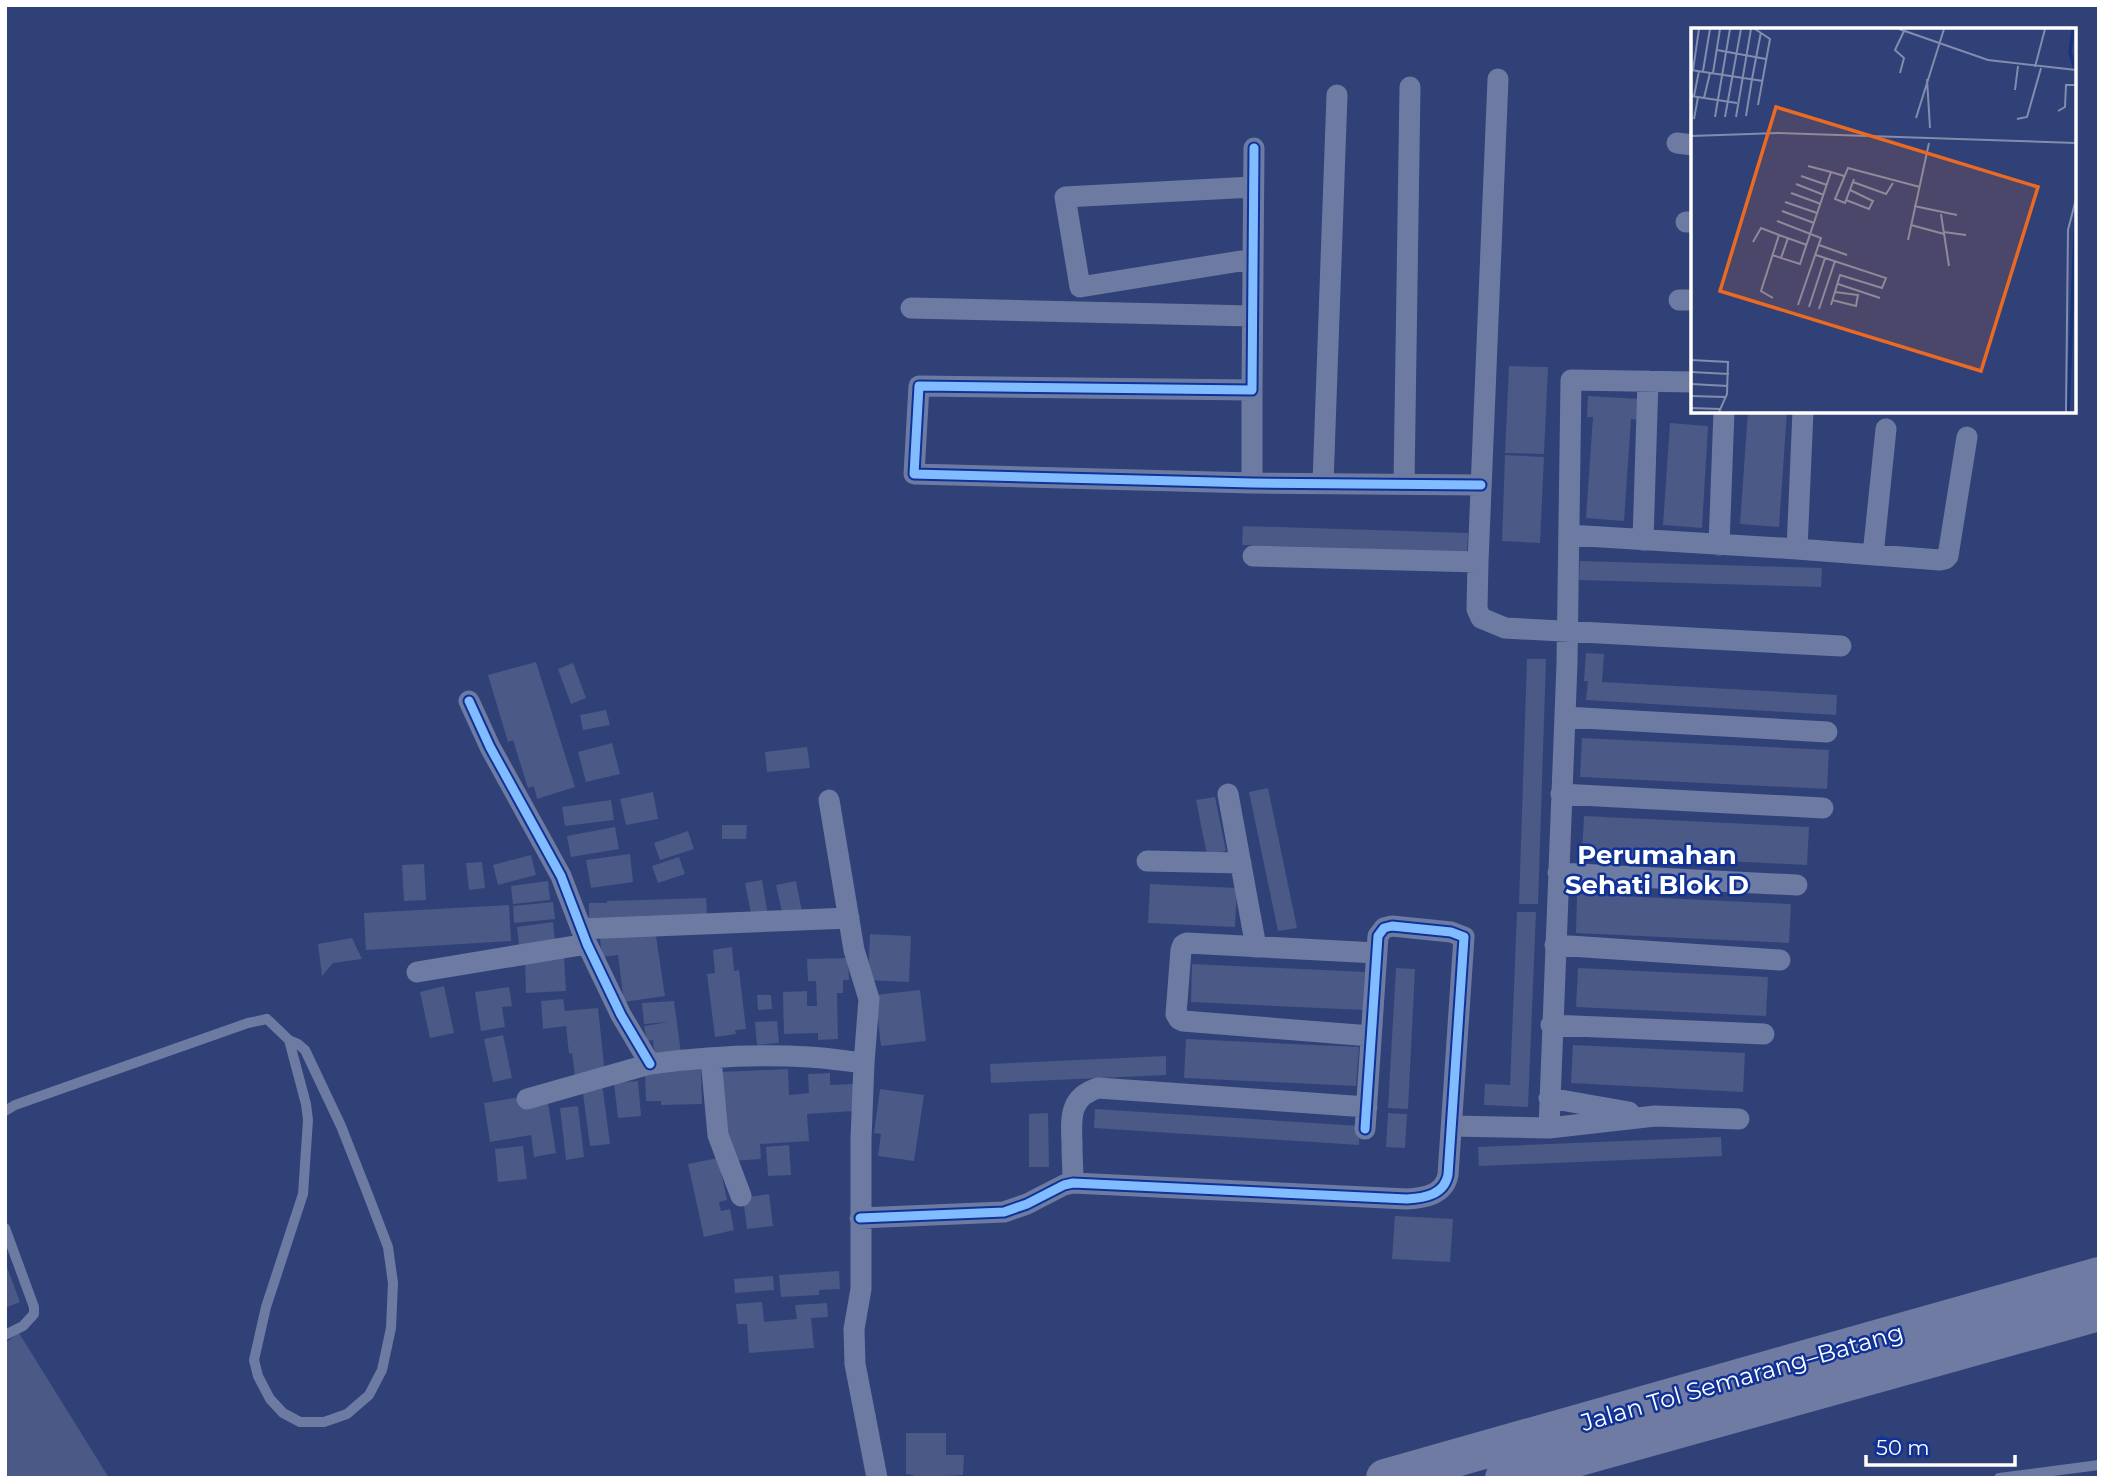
<svg xmlns="http://www.w3.org/2000/svg" width="2104" height="1483" font-family="Montserrat,sans-serif">
	<rect width="100%" height="100%" fill="#2f4177"/>
	<path fill="#4a5985" d="M1509,366L1548,367L1544,454L1505,453Z
		M1588,396L1640,399L1639,420L1631,419L1624,521L1586,518L1593,417H1587Z
		M1748,411H1787L1779,527L1740,524Z
		M1670,423L1708,426L1702,528L1663,525Z
		M1505,455L1544,457L1540,543L1502,541Z
		M1243,526L1468,533L1467,552L1242,545Z
		M1580,561L1822,568L1821,587L1579,580Z
		M1586,653L1604,654L1602,682L1837,695L1836,715L1586,700L1588,681H1584Z
		M1527,659H1546L1538,904H1519Z
		M536,662L575,787L537,799L534,786L528,788L513,740L508,742L488,675Z
		M573,663L586,698L571,704L558,669Z
		M606,710L610,725L583,730L580,715Z
		M1582,738L1829,750L1827,789L1580,777Z
		M612,743L620,774L586,782L578,752Z
		M807,747L810,768L767,772L765,752Z
		M1268,788L1297,928L1278,931L1249,792Z
		M653,792L658,819L626,825L620,799Z
		M1215,797L1226,851L1207,855L1196,800Z
		M611,800L614,820L565,826L562,807Z
		M1584,816L1809,827L1807,865L1582,854Z
		M722,825H747L746,839H722Z
		M615,827L619,849L571,857L567,836Z
		M688,831L694,849L660,860L654,843Z
		M630,854L633,882L591,888L586,860Z
		M531,855L536,875L498,885L493,865Z
		M679,857L685,874L658,883L652,866Z
		M482,862L485,888L469,890L466,863Z
		M424,864L426,900L404,901L402,865Z
		M762,880L768,916L752,919L745,883Z
		M548,881L550,900L513,904L511,886Z
		M796,881L802,912L783,916L776,885Z
		M1150,884L1237,888L1235,927L1148,923Z
		M1577,894L1791,904L1789,943L1576,933Z
		M706,898L707,915L589,922V903H607V901Z
		M553,902L555,919L514,923L513,906Z
		M509,905L511,941L366,950L364,913Z
		M1517,912H1536L1528,1107L1484,1105L1485,1084L1510,1085Z
		M553,922L555,941L519,946L517,927Z
		M655,930L665,996L624,1002L618,955L602,957L600,938Z
		M870,934L911,936L909,982L868,980Z
		M352,938L362,959L333,963L322,976L318,944Z
		M732,947L734,971L739,970L746,1029L735,1030L736,1034L715,1037L707,974L715,973L713,950Z
		M564,957L566,991L526,993L525,959Z
		M848,958L849,980H843V993H837L838,1039L818,1040V1033L784,1034L783,992L807,991V1006H817L816,981H808L807,959Z
		M1192,964L1365,972L1363,1010L1191,1002Z
		M1396,968L1415,969L1408,1109L1388,1108Z
		M1578,968L1768,977L1766,1016L1576,1007Z
		M444,986L454,1033L430,1038L420,992Z
		M509,987L512,1006L502,1007L505,1027L481,1031L475,992Z
		M920,990L926,1041L881,1046L875,995Z
		M757,995H771L772,1009L758,1010Z
		M563,999L565,1011L598,1008L605,1074L575,1077L572,1053L569,1054L566,1026L543,1029L541,1001Z
		M674,1001L681,1053L655,1057L653,1040L647,1041L644,1026L669,1022L644,1024L642,1003Z
		M777,1021L779,1043L757,1045L755,1022Z
		M503,1035L512,1078L493,1082L484,1039Z
		M1186,1039L1359,1047L1356,1086L1184,1078Z
		M1573,1045L1745,1053L1743,1092L1571,1083Z
		M1166,1056V1075L991,1083L990,1064Z
		M701,1069L702,1104L661,1105V1101H646L645,1071Z
		M788,1069L789,1095L809,1093L808,1074L830,1073V1085L853,1084L854,1111L807,1114L809,1141L760,1144L761,1159L731,1161L726,1137L720,1072Z
		M638,1081L641,1116L618,1118L614,1083Z
		M602,1083L610,1144L590,1146L582,1086Z
		M880,1089L924,1095L914,1161L878,1156L881,1134L874,1133Z
		M520,1097L548,1103L556,1153L534,1157L531,1135L490,1142L484,1103Z
		M578,1106L584,1157L566,1160L560,1108Z
		M1095,1109L1360,1126L1359,1145L1094,1128Z
		M1048,1113L1049,1167H1029V1114Z
		M1388,1113L1407,1114L1405,1148L1386,1147Z
		M1721,1137L1722,1156L1479,1166L1478,1147Z
		M789,1145L791,1175L768,1176L766,1147Z
		M523,1146L527,1179L498,1182L495,1149Z
		M718,1158L727,1200L719,1202L721,1211L730,1209L734,1230L704,1237L688,1164Z
		M769,1194L773,1226L747,1229L743,1198Z
		M1395,1216L1453,1219L1450,1262L1392,1259Z
		M5,1262L20,1302L5,1308Z
		M839,1271L840,1289L819,1290V1295L781,1297L779,1275Z
		M773,1276L774,1290L735,1293L734,1279Z
		M762,1302L764,1322L797,1319L795,1305L827,1303L828,1317L811,1318L814,1348L749,1353L747,1324H738L736,1304Z
		M19,1333L109,1478H5V1343Z
		M906,1433H946V1455H964L963,1475L913,1478V1475L906,1474Z"/>
	<g fill="none" stroke-linecap="round" stroke-linejoin="round">
		<path stroke="#6d7ba2" stroke-width="10" d="M5,1111L15,1105L248,1023L267,1019L289,1040L298,1044L305,1050L341,1126L367,1192L388,1247L393,1283L391,1328L382,1370L369,1395L347,1414L324,1422H300L283,1413L270,1399L258,1376L254,1360L266,1307L303,1194L308,1120L306,1104L289,1040
			M5,1228L34,1307V1314L23,1326L5,1335
			M1999,1478L2099,1465"/>
		<path stroke="#6d7ba2" stroke-width="21" d="M1498,79L1478,562L1477,609L1481,618L1505,628L1841,646
			M1677,143L1693,145
			M1254,148L1252,390L919,386L914,474L1252,483L1481,485
			M1686,222H1693
			M1253,259L1080,287L1065,197L1253,187
			M1679,300H1693
			M911,308L1252,316
			M1252,483V390
			M1323,483L1337,95
			M1404,484L1410,87
			M1569,535L1797,549L1803,411
			M1643,540L1648,381
			M1719,545L1724,411
			M1797,549L1940,560L1945,559L1948,556L1967,437
			M1873,555L1886,429
			M1253,556L1478,562
			M469,701L490,747L561,876L587,944L621,1015L650,1064
			M1565,717L1827,732
			M1228,794L1256,947
			M1561,794L1823,808
			M829,800L854,950L869,999L864,1063L861,1139V1289L854,1329L855,1364L877,1478
			M1147,861L1241,863
			M1558,873L1797,885
			M581,929L849,918
			M1555,945L1780,960
			M417,972L587,944
			M1551,1025L1764,1034
			M1371,1036L1183,1021L1179,1019L1176,1014L1181,950L1183,945L1187,943L1377,953
			M711,1059L718,1135L741,1196
			M1549,1098L1629,1112
			M527,1099L650,1064C702,1057 757,1054 809,1057C828,1058 846,1061 864,1063
			M1452,1126L1549,1128L1567,664L1571,380L1693,382
			M1549,1128L1655,1116L1739,1119
			M1073,1183C1073,1170 1072,1157 1072,1143C1071,1118 1069,1097 1098,1088L1367,1107
			M860,1218L1004,1212L1027,1204L1064,1185L1073,1183L1407,1199C1424,1198 1444,1195 1448,1175L1464,937L1451,932L1392,926L1384,928L1378,936L1365,1129"/>
		<path stroke="#6f7ba2" stroke-width="38" d="M1385,1478L2099,1276
			M1504,1478L2099,1312"/>
		<defs>
			<path id="cycleway" d="M1254,148L1252,390L919,386L914,474L1252,483L1481,485
				M469,701L490,747L561,876L587,944L621,1015L650,1064
				M860,1218L1004,1212L1027,1204L1064,1185L1073,1183L1407,1199C1424,1198 1444,1195 1448,1175L1464,937L1451,932L1392,926L1384,928L1378,936L1365,1129"/>
		</defs>
		<use href="#cycleway" stroke="#103296" stroke-width="13"/>
		<use href="#cycleway" stroke="#80bcff" stroke-width="9"/>
	</g>
	<g text-anchor="middle" dominant-baseline="central" stroke-width="5" stroke-linejoin="round" paint-order="stroke">
		<g font-size="24" fill="#fff" stroke="#103296">
			<text transform="translate(1742 1377) rotate(-16)">Jalan Tol Semarang–Batang</text>
		</g>
		<g font-size="26" font-weight="bold" fill="#fff" stroke="#103296">
			<text x="1657" y="855">Perumahan<tspan x="1657" dy="30">Sehati Blok D</tspan></text>
		</g>
	</g>
	<g transform="translate(1691 28)">
		<rect width="385" height="385" fill="#2f4177"/>
		<path fill="none" stroke="#18327c" stroke-width="3.5" d="M382,1L379,24L385,45M377,384L385,181"/>
		<path fill="none" stroke="#828dad" stroke-width="2" d="M64,1L79,11L67,77M208,1L297,32L385,42M26,22L75,31M344,39L354,1M0,42L72,53M2,42L8,1M12,43L19,1M22,45L29,1M209,45L213,30L204,22L213,3M61,51L70,4M236,51L239,100M324,62L327,38M0,68L46,75M3,68L8,43M13,70L19,45M367,83L374,79L375,57H385M55,88L61,51M24,89L39,1M34,89L50,1M45,89L60,1M225,90L253,1M3,91L7,69M326,91L336,89L350,40M0,108L87,105L385,115M117,138L140,144M110,148L136,157M163,151L154,175L144,171L157,140L229,159M162,154L195,166L202,155M105,156L133,167M100,165L130,176M155,172L178,181L182,173L159,162M94,174L126,185M223,178L266,187M91,183L123,195M250,186L258,238M86,193L130,210L107,277M220,197L253,206M253,204L275,207M217,212L238,115M62,214L70,200L88,207M128,217L156,227M81,227L109,236L140,144L153,148M125,227L195,250L191,260L149,247L140,277M90,230L97,210M147,256L189,270M82,270L70,263L88,207L116,217M141,272L165,278L167,267L144,264M118,279L134,230M128,281L144,233M0,332L37,334L36,366L28,384M0,344L38,346M0,356L37,358M0,368L34,369M0,380L29,381M375,384L377,202L385,171"/>
		<path fill="#ea6a24" fill-opacity="0.15" stroke="#ea6a24" stroke-width="3.5" d="M85,79L347,159L290,343L29,263Z"/>
		<rect width="385" height="385" fill="none" stroke="#fff" stroke-width="3.5"/>
	</g>
	<rect width="2104" height="1483" fill="none" stroke="#ffffff" stroke-width="14"/>
	<path d="M1866 1455v10h149v-10" fill="none" stroke="#ffffff" stroke-width="3.5"/>
	<text x="1876" y="1455" font-size="21" fill="#ffffff" stroke="#103296" stroke-width="5" paint-order="stroke">50 m</text>
</svg>
